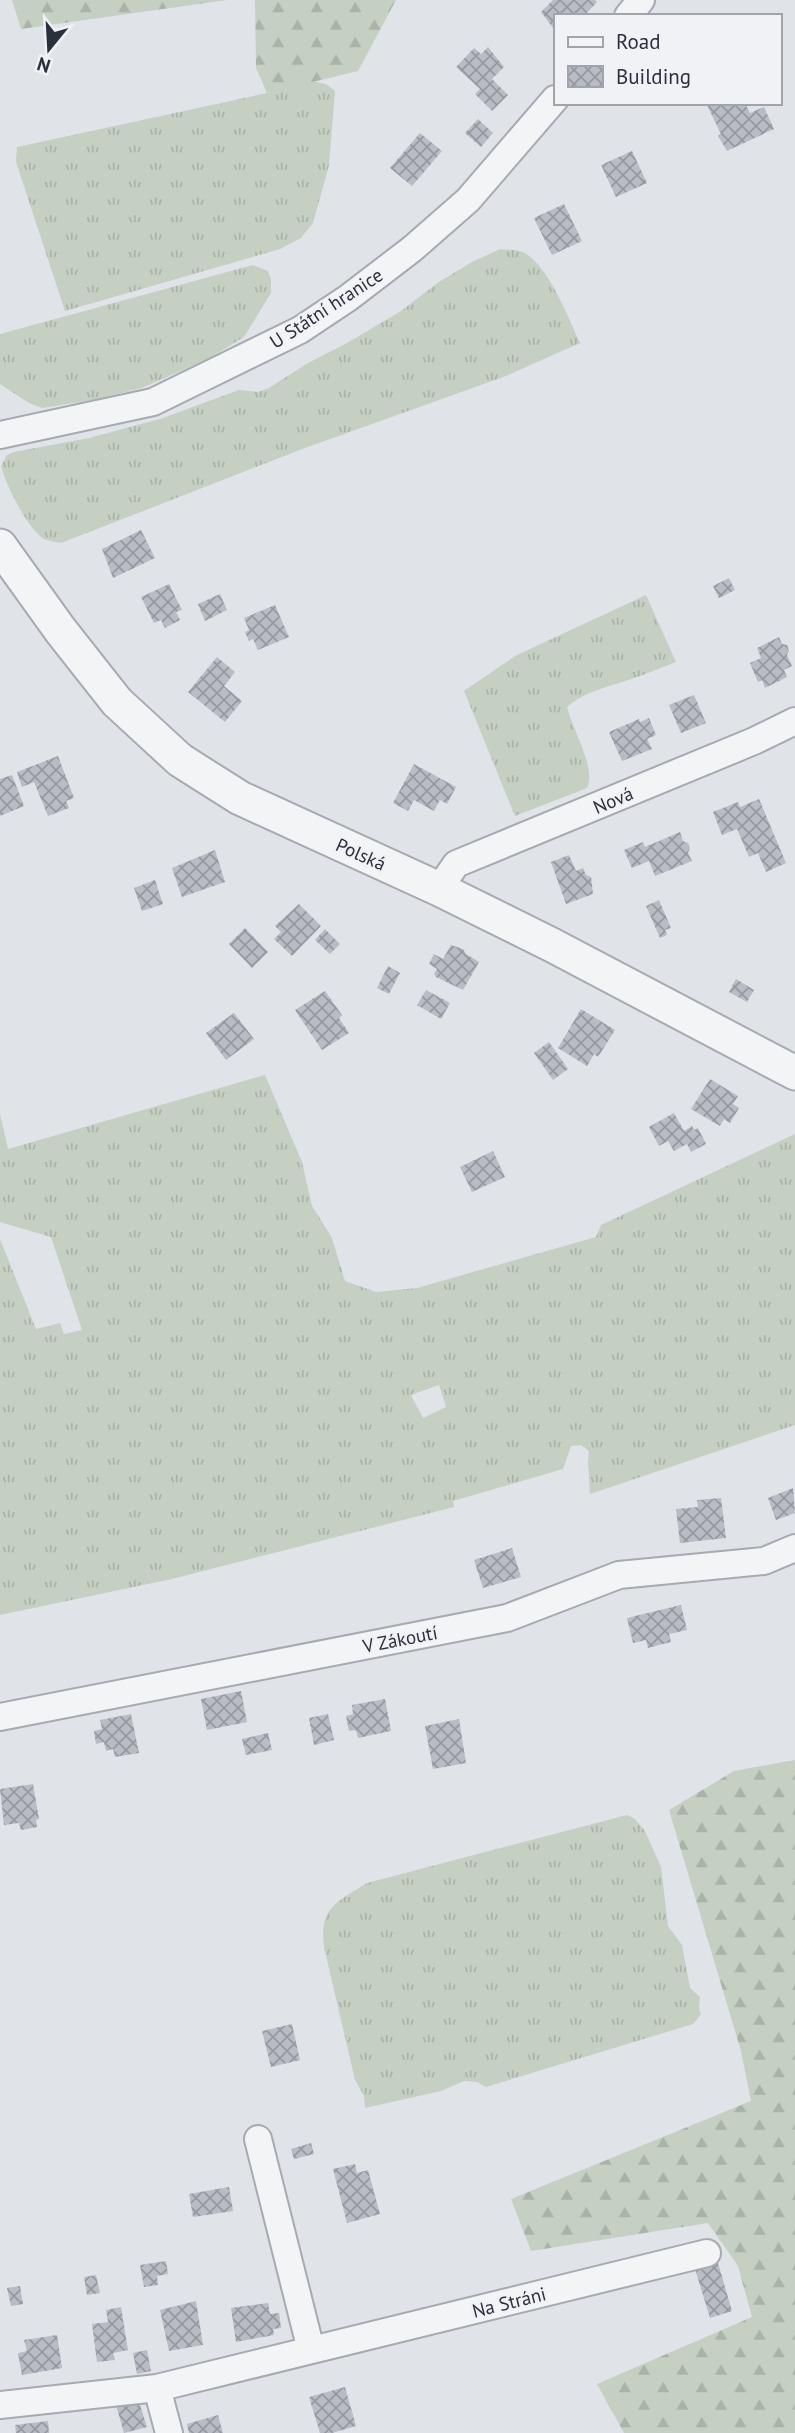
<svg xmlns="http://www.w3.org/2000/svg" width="795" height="2433" font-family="'PT Sans',sans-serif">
	<defs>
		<pattern id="grass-tufts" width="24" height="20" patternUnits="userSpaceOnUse" patternTransform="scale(1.75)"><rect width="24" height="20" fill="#c5d0c2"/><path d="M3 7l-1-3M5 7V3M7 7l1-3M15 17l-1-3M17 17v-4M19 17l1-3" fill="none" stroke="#a9b3a8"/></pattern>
		<pattern id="forest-firs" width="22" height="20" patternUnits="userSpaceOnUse" patternTransform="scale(1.75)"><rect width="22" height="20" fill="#c5d0c2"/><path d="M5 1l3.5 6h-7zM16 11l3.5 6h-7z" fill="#a9b3a8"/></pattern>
		<pattern id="building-cross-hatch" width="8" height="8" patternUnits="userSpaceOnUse" patternTransform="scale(1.75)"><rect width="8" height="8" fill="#b8bcc4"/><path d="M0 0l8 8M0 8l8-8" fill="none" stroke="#9699a0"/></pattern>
	</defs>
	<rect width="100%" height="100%" fill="#e0e3e8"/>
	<path fill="url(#grass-tufts)" fill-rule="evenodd" d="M312,81L326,84L335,91L329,165L313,223L301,238L280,249L65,311L16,162L17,147L267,93Z
		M500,249C509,250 520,249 528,255C552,274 567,315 580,343L506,376L305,448L61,543C56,542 49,541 44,539C27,528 6,485 1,466L7,455L14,452L89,438L160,419L239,390L258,392L269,388L308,363L347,343L401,311L439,282L472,262Z
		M253,265L268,271L271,280V293L244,337L208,359L142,388L93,400L42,408L29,403L0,384V334Z
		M646,595L676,662C660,668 644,675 628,680C606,688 585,691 567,707C572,728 597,770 587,788L515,816L464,691L515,656Z
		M265,1075L302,1162L312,1206L332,1238L345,1281L376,1292L417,1288L596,1237L601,1225L795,1134V1425L590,1494L588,1461L589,1451L581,1445L571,1446L563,1469L453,1501L454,1507L172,1579L0,1615V1239L36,1329L60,1323L64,1334L82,1330L51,1237L0,1222V1114L8,1149ZM439,1385L446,1407L423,1418L411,1395Z
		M627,1815L635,1819L645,1831L661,1867L668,1926L682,1945L690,1988L700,1997L699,2009L701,2014L693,2024L486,2087L477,2082L464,2081L441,2091L365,2108L364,2096L355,2080L324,1947C319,1907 337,1902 367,1883Z"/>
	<path fill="url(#forest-firs)" d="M12,0H227L21,29Z
		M255,0H396L358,71L267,93L256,68Z
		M795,1760V2433H624L597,2384L752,2317L738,2266L708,2223L531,2251L511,2199L751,2101L741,2051L669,1810L734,1771Z"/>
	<path fill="url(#building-cross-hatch)" d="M553,0H595L597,2L584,16H555V25L553,28L541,12Z
		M488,47L504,67L492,79L508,95L492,111L475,94L480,89L456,67L474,48L481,54Z
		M706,103H745L750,113L764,107L774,129L727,151L718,136L721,134Z
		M478,119L493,133L481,147L465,133Z
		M420,133L442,151L412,186L390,168Z
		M632,151L647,183L616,197L601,165Z
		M564,204L582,241L552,255L534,218Z
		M141,530L155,558L113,578L102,549Z
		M729,578L735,590L719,598L713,586Z
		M169,584L182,610L176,612L180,620L165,628L161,620L154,623L141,597Z
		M220,594L227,610L205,621L198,604Z
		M275,605L289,637L258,650L253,639L249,641L245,632L249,630L244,618Z
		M779,637L782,644L787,645L789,651L787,655L792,666L784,670L787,677L765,688L762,680L758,682L750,663L761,658L757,648Z
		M217,657L235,672L224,686L242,701L225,722L188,692Z
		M694,695L706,723L681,733L669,705Z
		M649,718L656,735L647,739L652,749L622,761L609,732L639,719L640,722Z
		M58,756L74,798L66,801L69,808L48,816L34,782L22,787L17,772Z
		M414,764L456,787L447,804L440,800L434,811L414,800L408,811L393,803Z
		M12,775L24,806L0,816V779Z
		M759,799L786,863L766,872L758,853L749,857L737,829L722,835L713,812L738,802L740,807Z
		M680,832L683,841L688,843L690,848L688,853L692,861L655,876L649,861L632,868L624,850L643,842L645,847Z
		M215,850L225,882L182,897L172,868Z
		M569,855L576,871L583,868L586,875L591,877L593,894L566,904L551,862Z
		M155,880L163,904L142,911L134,888Z
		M659,900L671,928L665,930L667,935L660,938L646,906Z
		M299,904L321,926L292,956L274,939L281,932L275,926Z
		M245,928L268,952L252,968L229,944Z
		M325,929L340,944L330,954L315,940Z
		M451,945L463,949L466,954L479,962L463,990L436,977L434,974L437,969L429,964L434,954L443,959Z
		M388,966L400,973L389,994L377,988Z
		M736,979L754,990L747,1002L729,992Z
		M426,990L450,1003L441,1019L417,1005Z
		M325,991L342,1015L339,1018L349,1033L322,1050L295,1010Z
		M581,1009L615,1030L598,1057L594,1054L587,1066L558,1048Z
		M234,1013L254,1039L226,1060L206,1033Z
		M549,1042L568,1069L553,1080L534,1053Z
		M710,1079L738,1096L733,1104L739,1108L730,1123L724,1119L720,1126L691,1109Z
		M674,1113L684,1131L692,1126L694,1130L698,1128L706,1144L691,1152L687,1144L674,1151L668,1141L659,1146L649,1127Z
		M493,1151L505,1177L472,1192L460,1167Z
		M793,1488L795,1513L776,1520L768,1498Z
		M721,1498L726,1538L680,1543L676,1509L698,1507L697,1500Z
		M512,1548L521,1577L483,1588L474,1560Z
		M681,1605L687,1630L669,1634L671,1642L648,1648L646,1640L633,1643L627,1618Z
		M241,1691L247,1722L207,1730L201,1699Z
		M385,1699L391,1731L358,1738L356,1730L349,1731L346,1716L353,1714L352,1705Z
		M131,1714L139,1753L115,1757L113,1749L106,1751L104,1742L96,1744L94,1731L102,1729L100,1720Z
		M328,1714L334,1740L314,1745L309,1718Z
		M459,1719L466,1763L433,1769L425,1726Z
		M268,1733L272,1750L246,1755L242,1739Z
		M33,1784L39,1819L36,1820L37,1827L21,1830L19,1823L4,1825L0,1789Z
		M292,2024L300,2060L271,2067L262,2031Z
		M311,2143L314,2154L294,2159L291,2149Z
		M355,2164L357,2173L368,2170L380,2214L347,2223L333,2169Z
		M229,2187L233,2211L193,2217L189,2194Z
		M166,2261L168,2274L157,2276L158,2285L144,2287L140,2265Z
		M718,2263L732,2311L710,2318L695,2269Z
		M96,2275L100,2293L87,2295L84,2277Z
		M20,2286L23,2304L11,2306L7,2288Z
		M196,2301L203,2345L169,2351L160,2310Z
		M268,2303L270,2314L279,2313L281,2328L273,2329L274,2335L236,2342L231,2308Z
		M121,2307L128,2350L113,2353L115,2360L97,2362L92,2324L108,2322L106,2310Z
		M57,2335L62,2368L22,2375L18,2353L27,2351L24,2340Z
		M147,2350L151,2371L137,2374L133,2353Z
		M345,2387L356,2426L332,2433H320L309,2397Z
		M138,2399L147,2427L124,2433L116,2405Z
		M218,2415L223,2433H189L187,2424Z
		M48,2421L49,2433H16L15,2425Z"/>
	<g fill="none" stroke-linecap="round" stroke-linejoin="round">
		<defs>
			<path id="minor" d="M628,16L641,0
				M0,435L153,402L300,330L348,298L412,249L468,200L555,99
				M439,889L456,864L754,741L795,721
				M0,1717L507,1618L619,1575L764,1561L795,1548
				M258,2139L311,2350
				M157,2388L169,2433
				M0,2405L157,2388L707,2253"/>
			<path id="tertiary" d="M0,546L61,631L117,702L180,760L240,798L439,889L552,945L795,1073"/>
		</defs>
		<use href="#minor" stroke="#a6aab1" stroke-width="30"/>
		<use href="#tertiary" stroke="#a6aab1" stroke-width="37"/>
		<use href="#minor" stroke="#f3f4f6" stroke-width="26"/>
		<use href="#tertiary" stroke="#f3f4f6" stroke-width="33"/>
	</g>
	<g text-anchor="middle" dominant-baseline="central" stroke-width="5" stroke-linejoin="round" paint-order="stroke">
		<g font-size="19" fill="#2b303d" stroke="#f0f2f5">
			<text transform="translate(326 308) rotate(-33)">U Státní hranice</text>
			<text transform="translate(613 800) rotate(-23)">Nová</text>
			<text transform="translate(361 854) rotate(24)">Polská</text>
			<text transform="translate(400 1639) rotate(-11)">V Zákoutí</text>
			<text transform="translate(509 2302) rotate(-14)">Na Stráni</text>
		</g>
	</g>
	<rect x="554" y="14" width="228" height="91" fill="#f0f2f5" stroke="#a1a4ab" stroke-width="2"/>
	<rect x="568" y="37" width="35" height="10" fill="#f3f4f6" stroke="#a1a4ab" stroke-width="2"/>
	<text x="616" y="49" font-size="21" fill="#2b303d">Road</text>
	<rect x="568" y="66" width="35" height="21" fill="url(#building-cross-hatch)" stroke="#a1a4ab" stroke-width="2"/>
	<text x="616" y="84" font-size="21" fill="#2b303d">Building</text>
	<g transform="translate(49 49) rotate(198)" stroke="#f0f2f5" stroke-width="5" paint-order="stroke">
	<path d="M0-5L12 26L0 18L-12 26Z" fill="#2b303d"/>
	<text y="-10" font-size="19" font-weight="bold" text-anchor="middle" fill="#2b303d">N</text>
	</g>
</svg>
